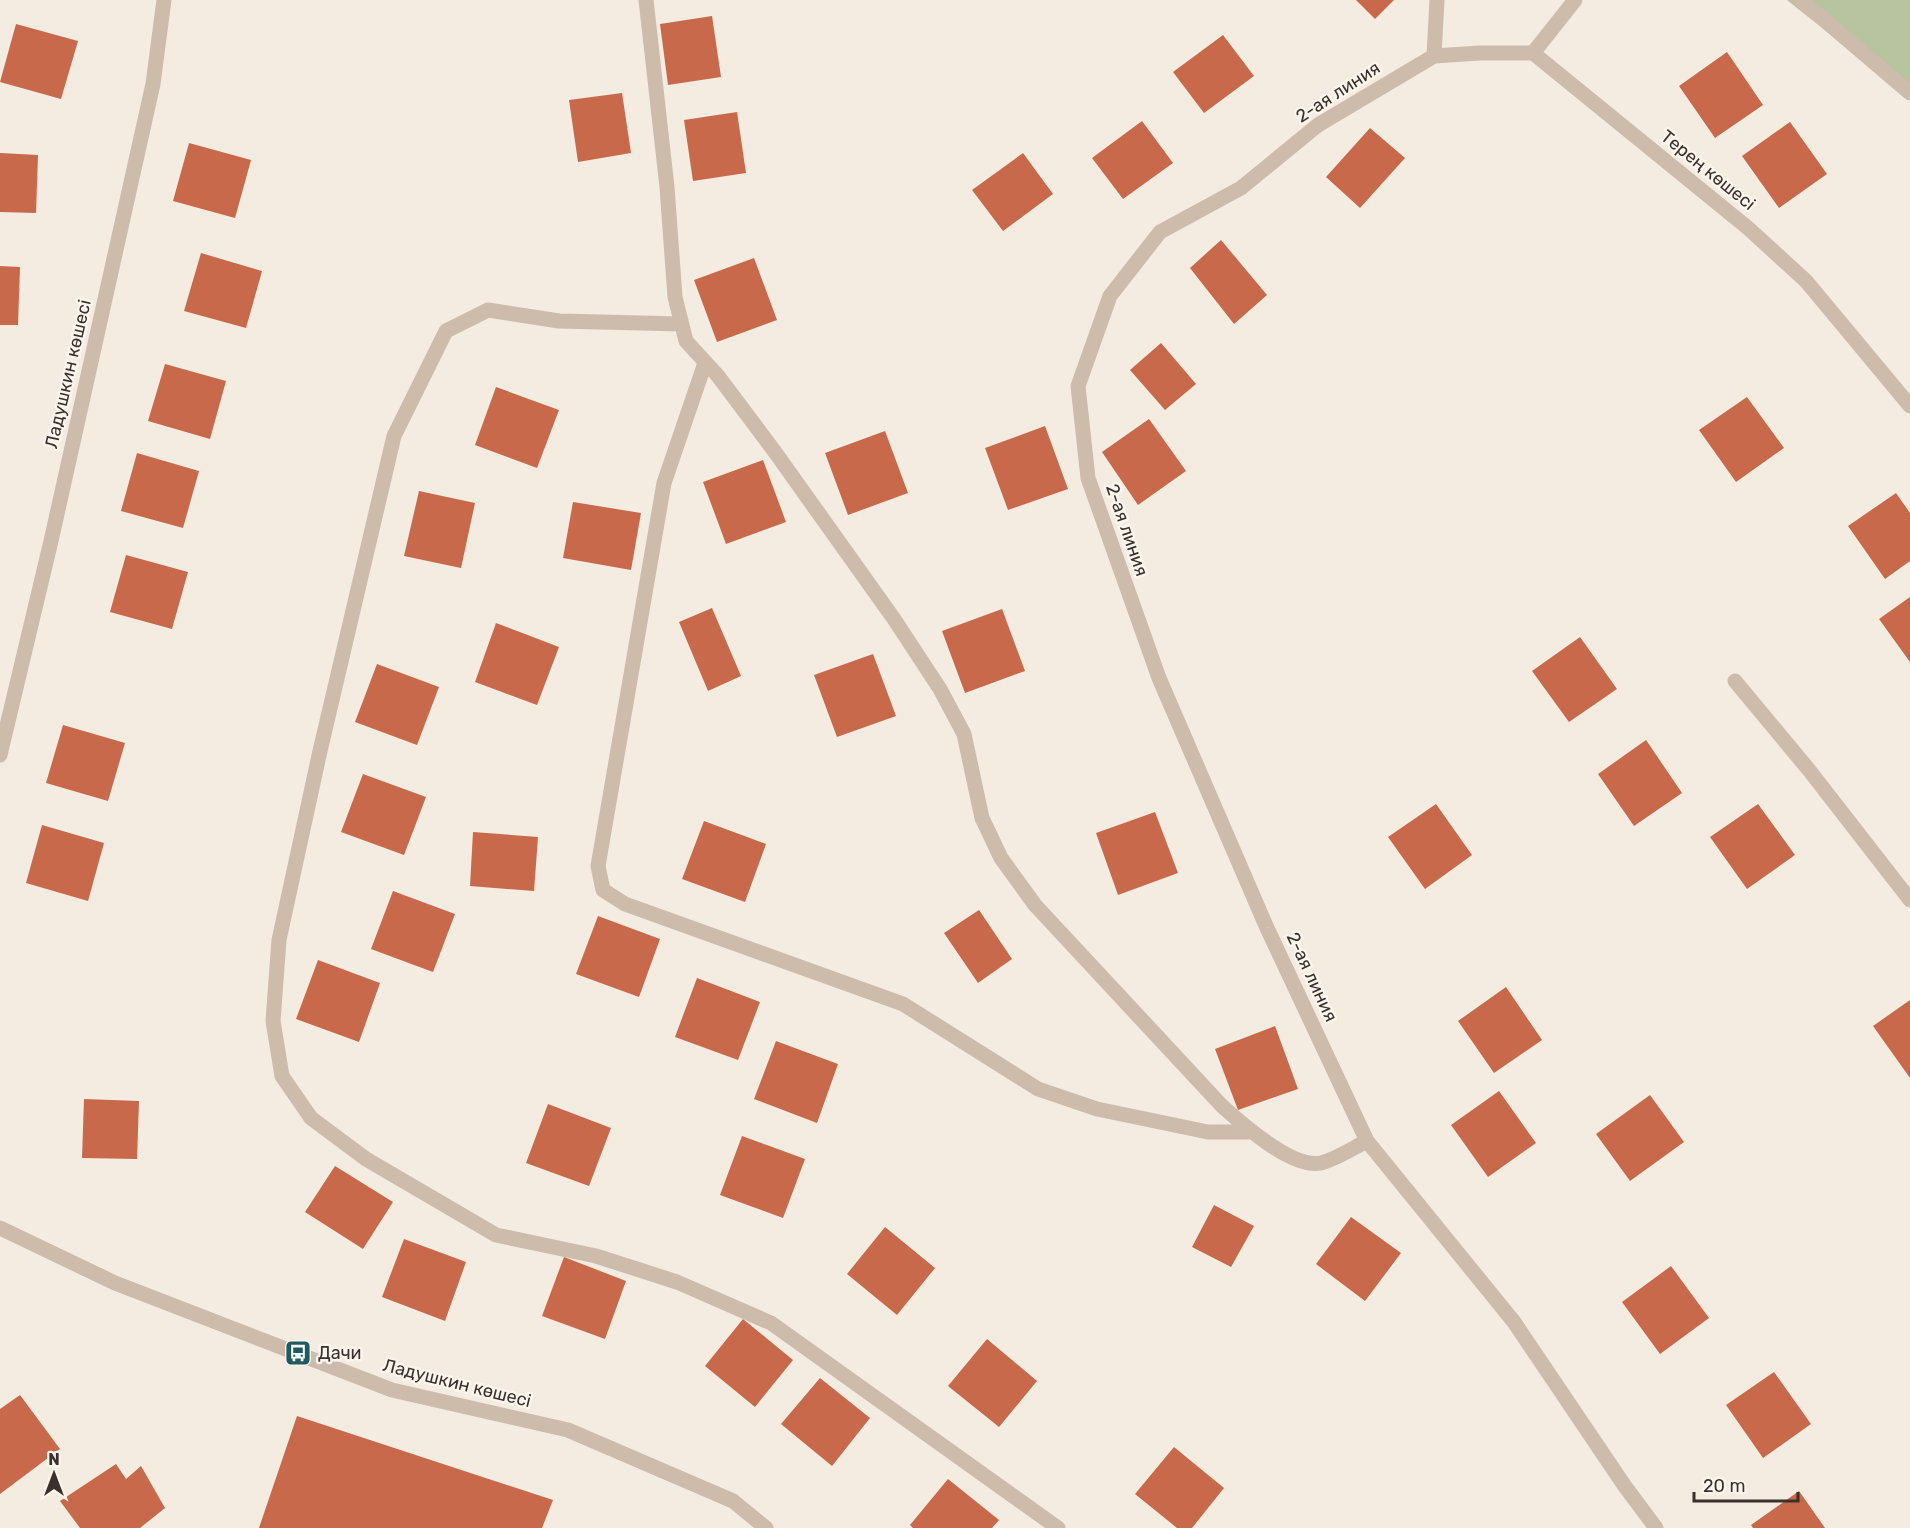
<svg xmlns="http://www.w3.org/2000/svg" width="1910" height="1528" font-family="Rubik,sans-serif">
	<rect width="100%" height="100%" fill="#f4ebe1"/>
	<path fill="#b8c4a0" d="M1787,0H1910V98Z"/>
	<path fill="#c8694b" d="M1356,0H1394L1375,19Z
		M712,16L721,77L668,85L660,24Z
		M16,24L78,41L61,99L0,82Z
		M1223,35L1254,76L1204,113L1173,72Z
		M1727,52L1763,105L1715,138L1679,86Z
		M622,93L631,153L578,162L569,100Z
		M737,112L746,173L693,181L684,120Z
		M1142,121L1173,163L1123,199L1092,158Z
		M1790,122L1827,174L1779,208L1742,156Z
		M1370,128L1405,158L1360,208L1326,177Z
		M189,143L251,160L235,218L173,201Z
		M0,153L38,155L36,213L0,212Z
		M1023,153L1053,194L1003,231L972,190Z
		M1221,240L1267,295L1234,324L1190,268Z
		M201,253L262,271L246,328L184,311Z
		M754,258L777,320L717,342L694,280Z
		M0,266L20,267L18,325H0Z
		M1161,343L1196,384L1165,410L1130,370Z
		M165,364L226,381L210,439L148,421Z
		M496,387L559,410L537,468L475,445Z
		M1747,397L1784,448L1736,482L1699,430Z
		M1149,419L1186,471L1138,505L1102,452Z
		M1045,426L1068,489L1008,510L985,448Z
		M885,431L908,493L848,515L825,453Z
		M137,453L199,471L183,528L121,511Z
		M763,460L786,522L726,544L703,482Z
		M419,491L475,503L461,568L404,556Z
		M1896,493L1910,513V561L1885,579L1848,526Z
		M573,502L641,513L631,570L563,558Z
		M126,555L188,572L172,629L110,612Z
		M1910,597V662L1879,619Z
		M712,608L741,676L708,691L679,622Z
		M1002,609L1025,671L965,693L942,631Z
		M496,623L559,647L537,705L475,682Z
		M1580,637L1617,689L1569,722L1532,671Z
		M873,654L896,716L837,737L814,675Z
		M377,664L439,687L417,745L355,722Z
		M63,725L125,743L108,801L46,783Z
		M1646,740L1682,793L1634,826L1598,774Z
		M363,774L426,797L404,855L341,832Z
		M1436,804L1472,855L1425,889L1388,837Z
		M1758,804L1795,855L1747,889L1710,837Z
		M1155,812L1178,873L1118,895L1096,833Z
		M704,821L766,844L745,902L682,879Z
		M42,825L104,843L88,901L26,883Z
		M473,832L538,837L534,891L470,886Z
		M393,891L455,914L433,972L371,949Z
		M979,910L1012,959L978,983L944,933Z
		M598,916L660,939L639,997L576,974Z
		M318,960L380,983L359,1042L296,1019Z
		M697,978L760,1002L738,1060L675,1037Z
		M1506,987L1542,1040L1494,1073L1458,1021Z
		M1910,1000V1078L1873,1026Z
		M1275,1026L1298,1089L1238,1110L1215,1049Z
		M776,1041L838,1064L817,1123L754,1099Z
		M1499,1091L1536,1143L1488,1177L1451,1125Z
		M1650,1095L1684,1142L1630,1181L1596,1134Z
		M84,1099L139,1101L137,1159L82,1158Z
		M548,1104L611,1128L589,1186L526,1163Z
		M742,1136L805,1159L783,1218L720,1195Z
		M335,1166L393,1202L363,1249L305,1212Z
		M1214,1205L1254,1226L1231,1267L1192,1247Z
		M1351,1217L1401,1253L1365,1301L1316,1264Z
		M885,1227L935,1268L897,1315L847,1274Z
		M404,1239L466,1262L445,1321L382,1297Z
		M564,1257L626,1281L605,1339L542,1316Z
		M1671,1266L1709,1318L1660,1354L1622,1302Z
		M743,1319L793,1360L755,1407L705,1366Z
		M987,1339L1037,1381L999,1427L948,1386Z
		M1774,1372L1811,1424L1763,1458L1726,1405Z
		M820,1378L870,1418L832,1466L781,1424Z
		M20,1395L60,1449L0,1494V1409Z
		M297,1416L553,1500L542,1528H259Z
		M1174,1447L1224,1488L1192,1528H1177L1135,1494Z
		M116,1464L126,1479L141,1466L165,1508L140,1528H80L60,1501Z
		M948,1479L999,1520L992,1528H913L910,1525Z
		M1799,1491L1825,1528H1753L1751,1525Z"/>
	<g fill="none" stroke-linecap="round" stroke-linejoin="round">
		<path stroke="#cdbbac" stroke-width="15" d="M646,0L667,187L675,297L686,341L718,376L775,452L894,619L940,689L964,734L982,818L1001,858L1035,905L1222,1106C1242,1124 1292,1169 1321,1163C1336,1159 1353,1148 1367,1141
			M1801,0L1910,93
			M1533,53L1575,0
			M1434,56L1437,0
			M681,324L559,321L488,310L446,331L394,436L320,751L279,940L273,1021L282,1076L311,1118L366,1159L496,1235L596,1256L677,1282L771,1323L1058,1528
			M705,363L664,483L598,866L603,890L625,904L903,1004L1038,1089L1097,1109L1208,1132H1250
			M1656,1528L1624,1485L1514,1322L1367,1141L1267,928L1159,678L1088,478L1078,386L1110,296L1160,232L1241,188L1318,125L1434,56L1480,53H1533L1748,228L1806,281L1910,406"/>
		<path stroke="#cdbbac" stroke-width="15" d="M1735,681L1809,770L1910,900
			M0,755L51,541L153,84L164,0
			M0,1228L115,1283L392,1390L568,1430L733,1501L766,1528"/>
	</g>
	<defs>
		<symbol id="bus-square" viewBox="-11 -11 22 22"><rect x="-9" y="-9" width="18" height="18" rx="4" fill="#1f5a5e" stroke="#fbf5ee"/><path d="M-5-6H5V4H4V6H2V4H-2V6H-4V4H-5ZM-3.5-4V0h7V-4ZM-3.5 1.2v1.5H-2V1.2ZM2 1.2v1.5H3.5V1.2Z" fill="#fff"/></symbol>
	</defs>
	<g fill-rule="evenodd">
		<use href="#bus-square" x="283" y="1338" width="30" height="30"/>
	</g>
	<g text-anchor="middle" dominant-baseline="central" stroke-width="5" stroke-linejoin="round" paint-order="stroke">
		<g font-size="18" fill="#3b302b" stroke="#fbf5ee">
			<text transform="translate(1338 92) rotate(-33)">2-ая линия</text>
			<text transform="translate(1708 170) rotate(39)">Терең көшесі</text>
			<text transform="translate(68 374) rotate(-77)">Ладушкин көшесі</text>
			<text transform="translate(1127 530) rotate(71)">2-ая линия</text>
			<text transform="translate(1312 977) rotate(65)">2-ая линия</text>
			<text transform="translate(457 1383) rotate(14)">Ладушкин көшесі</text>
		</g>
		<g font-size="18" fill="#3b302b" stroke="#fbf5ee" text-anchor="start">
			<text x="318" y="1353">Дачи</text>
		</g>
	</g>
	<g transform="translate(54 1474)" stroke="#fbf5ee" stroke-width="4.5" paint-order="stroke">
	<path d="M0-4.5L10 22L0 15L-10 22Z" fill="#3b302b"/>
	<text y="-9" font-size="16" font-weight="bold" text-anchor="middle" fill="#3b302b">N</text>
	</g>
	<path d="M1694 1492v9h104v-9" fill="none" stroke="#3b302b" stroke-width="3"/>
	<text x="1703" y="1492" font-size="18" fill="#3b302b" stroke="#fbf5ee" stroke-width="4.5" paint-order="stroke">20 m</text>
</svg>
